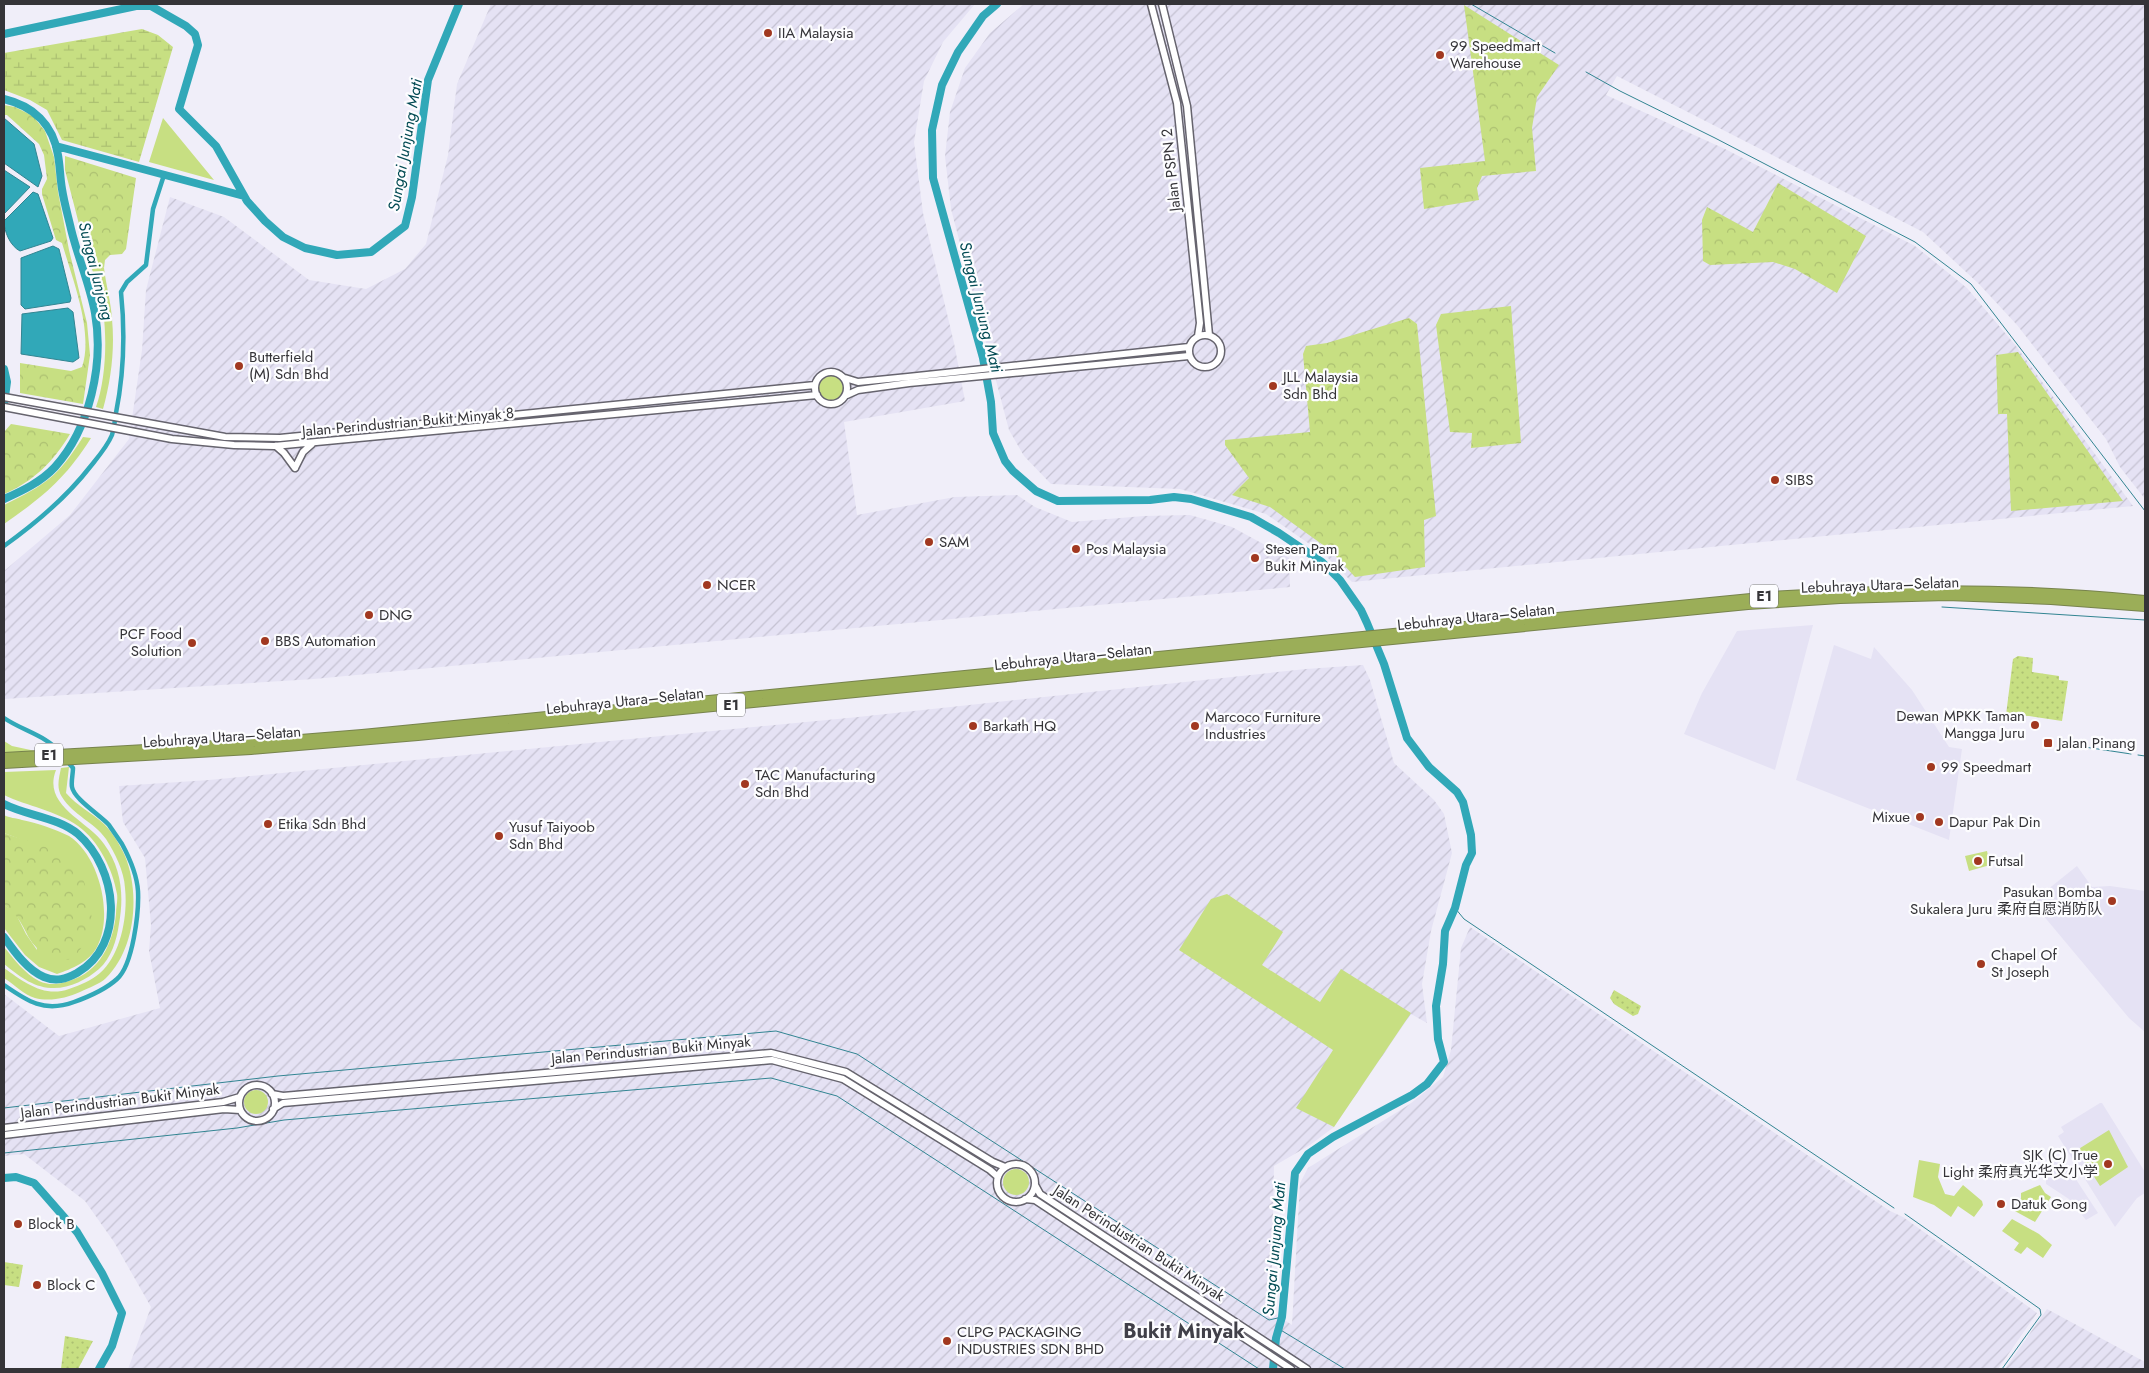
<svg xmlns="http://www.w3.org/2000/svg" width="2149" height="1373" font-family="Jost,'Noto Sans SC',sans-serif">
	<defs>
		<pattern id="industrial-furrows" width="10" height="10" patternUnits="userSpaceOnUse" patternTransform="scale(1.25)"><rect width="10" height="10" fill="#e5e2f4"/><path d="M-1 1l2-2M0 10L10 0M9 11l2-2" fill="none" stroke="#c5c2d2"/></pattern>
		<pattern id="forest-crowns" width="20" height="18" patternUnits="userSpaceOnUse" patternTransform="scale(1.25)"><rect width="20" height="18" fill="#c7df82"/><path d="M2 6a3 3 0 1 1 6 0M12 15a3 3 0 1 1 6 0" fill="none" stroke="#acc071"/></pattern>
		<pattern id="wetland-marsh" width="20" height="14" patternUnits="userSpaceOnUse" patternTransform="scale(1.25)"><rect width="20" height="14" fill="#c7df82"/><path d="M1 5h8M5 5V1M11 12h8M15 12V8" fill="none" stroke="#acc071"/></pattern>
		<pattern id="park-dots" width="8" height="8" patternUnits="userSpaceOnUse" patternTransform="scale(1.25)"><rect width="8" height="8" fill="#c7df82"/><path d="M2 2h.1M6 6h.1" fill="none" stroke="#acc071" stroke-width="1.8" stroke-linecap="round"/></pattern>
	</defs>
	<rect width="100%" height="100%" fill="#f0eef9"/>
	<path fill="#e5e2f4" d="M1813,625L1775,770L1684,734L1702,693L1737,631Z
		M1834,645L1871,659L1874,647L1912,690L1949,747L1962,749L1949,840L1796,780Z
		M2077,866L2092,887L2110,886L2145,891V1032L2129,1018L2032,902Z
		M2100,1103H2102L2145,1172V1193L2137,1198L2115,1227L2058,1136L2064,1132L2061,1127Z
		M2062,1158L2098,1213L2086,1220L2069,1199L2046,1184V1167Z"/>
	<path fill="url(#industrial-furrows)" d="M491,4H975L943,42L924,81L914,142L923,213L954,343L965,401L844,422L857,515L955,497L1017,495L1035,507L1072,522L1144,516L1190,515L1232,527L1289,558L1290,587L314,679L4,699V571L70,515L129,439L142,350L146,290L170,197L224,217L309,280L366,289L405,269L426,244L448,155L457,84Z
		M1024,4H2145V499L2120,467L2106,439L2017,325L1979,284L1923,232L1617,76L1606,95L1725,149L1915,246L1967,288L2016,346L2133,506L1352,582L1324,554L1266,514L1180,489L1051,484L1024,456L1009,430L951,209L945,156L950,112L965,68L990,33Z
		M1363,665L1370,680L1394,763L1434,800L1444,814L1452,853L1431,931L1422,984L1427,1023L1411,1014L1334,1127L1310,1145L1274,1166L1271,1311L1292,1325L1300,1183L1308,1168L1410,1104L1443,1077L1451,1050L1461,948L1470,927L1890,1211L1903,1217L2037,1313L1998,1369H128L151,1307L114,1242L85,1201L24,1154L4,1156V994L59,1036L160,1008L149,951L151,925L145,858L123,822L119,786L209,780L858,717L1306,669Z
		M2047,1309L2145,1362V1369H2005Z"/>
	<path fill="#c7df82" d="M163,118L214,180L149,162Z
		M88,259L104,268C106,285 111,302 112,319C115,349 111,380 103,409L96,407C108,374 108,319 98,285C95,276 91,268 88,259Z
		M816 388a15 15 0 1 1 30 0a15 15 0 1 1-30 0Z
		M83,437L91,438C65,479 44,496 4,524V505C46,484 57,478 83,437Z
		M4,741L12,746L40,752L4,754Z
		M69,767L66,793C77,806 92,813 104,824C113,833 120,845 125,856C140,892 136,949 106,978C100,984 88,988 80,992C67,998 49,1002 35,998C24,995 14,984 4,978V968C24,982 44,998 69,989C80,985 91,981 100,973C121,955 128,915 125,888C124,871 115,853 106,839C94,822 73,815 62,797C56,788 59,778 61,768Z
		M56,770C42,806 87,820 104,844C122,869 124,896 119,924C117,939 111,959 99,969C86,980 69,989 51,988C32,987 18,975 4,964V947C14,959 25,974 39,981C50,986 59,984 69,981C100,972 113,943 116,914C116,907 118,900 117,894C113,870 99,841 78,826C57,811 27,806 4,795V772Z
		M4,815C9,818 16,818 22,820C37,823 55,829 69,836C99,855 114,915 97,947C90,961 72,969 57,974L39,967L25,955L4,928V905L15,912L26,934L37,950L25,841L4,833Z
		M1987,851L1990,865L1969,871L1965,856Z
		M1227,894L1283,932L1262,965L1320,1002L1341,969L1411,1013L1334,1127L1296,1108L1333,1050L1179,950L1211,899Z
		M244 1102a12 12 0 1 1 24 0a12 12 0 1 1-24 0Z
		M2109,1130L2128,1167L2100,1186L2077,1150Z
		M1919,1160L1940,1164L1938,1177L1945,1194L1954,1196L1963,1185L1982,1201L1983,1205L1974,1217L1958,1206L1951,1217L1934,1205L1913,1197Z
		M1003 1182a13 13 0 1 1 26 0a13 13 0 1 1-26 0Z
		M2040,1185L2045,1193L2051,1197L2035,1222L2013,1210L2021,1198V1193Z
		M2012,1219L2039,1234L2052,1245L2043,1258L2027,1247L2021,1254L2014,1250L2019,1243L2002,1231Z"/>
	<path fill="url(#forest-crowns)" d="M1464,5L1559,65L1537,97L1532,128L1536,171L1482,176L1477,188L1479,200L1424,209L1420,168L1485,161Z
		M4,105L15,107L33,116L45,131L54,157L58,192L69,250L87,323L90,355L83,404L20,393V363L71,371L82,367C94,332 72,278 62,243L56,240L42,194V189L47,179L44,155L39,144L7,115H4Z
		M65,156L136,178L126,249L122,254L110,255L105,260L104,268L88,259L65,170Z
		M1778,183L1866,236L1837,293L1795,269L1773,262L1710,265L1703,261L1702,220L1707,207L1753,232Z
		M1511,306L1521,443L1471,448L1472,433L1450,432L1436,325L1441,314Z
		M1409,318L1417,324L1436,516L1424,520L1425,567L1355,577L1330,550L1270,507L1232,495L1249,478L1225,445V440L1310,432L1303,354L1306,346L1327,343Z
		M2018,352L2123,501L2011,511L2007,414H1998L1996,355Z
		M11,424L70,434C54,461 33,482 4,494V432Z
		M4,833C21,840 68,850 77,866C88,884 90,909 94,930L77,954L68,960C18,952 35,926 4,905Z"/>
	<path fill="url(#wetland-marsh)" d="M142,29L158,35L173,47L139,162L62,140L47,110L30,100L4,90V53Z"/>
	<path fill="url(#park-dots)" d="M2018,656L2033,658L2032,672L2059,676V680L2068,681L2062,721L2029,716L2006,715L2013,659Z
		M1614,990L1641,1006L1638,1014L1633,1016L1614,1004L1610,998Z
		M4,1262L23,1265L19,1287L4,1285Z
		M65,1336L93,1341L78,1369H61Z"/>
	<path fill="#31a8b8" stroke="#328592" d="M4,118L34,144L42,176L38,187L4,163Z
		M4,170L30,187L4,214Z
		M33,192L38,194L53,238L51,241L20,251C10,246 4,231 4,221Z
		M53,246L59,249L71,298L70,302L25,309L21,305V258Z
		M68,308L73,312L79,358L73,362L21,354L22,314Z"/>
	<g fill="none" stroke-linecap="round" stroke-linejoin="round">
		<path stroke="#328592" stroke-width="1" d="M1471,4L1555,53
			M1586,72L1620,91L1715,138L1915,242L1971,284L2145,511
			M1942,607L2145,620
			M2058,743L2131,754
			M2138,755L2145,756
			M1455,908L1464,919L1894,1208
			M4,1108L278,1076L776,1031L857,1054L1269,1320L1282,1317
			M4,1153L237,1128L284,1120L771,1078L837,1096L1259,1369
			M1905,1214L2040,1309L2041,1315L2002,1369
			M1279,1329L1345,1369"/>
		<path stroke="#31a8b8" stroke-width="4.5" d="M4,546C36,523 66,498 90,467C98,457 107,447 112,435C114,428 115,420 116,413C124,373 125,331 121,292L127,282L146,265L153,209L164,175
			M4,718C23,731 46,735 62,754
			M4,985C27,1001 44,1013 74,1002C88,997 106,989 117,979C133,965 139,912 138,891C137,876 129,857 122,844C118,838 113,831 109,825C100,815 74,799 72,787C71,781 73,774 73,768L66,760"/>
		<path stroke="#31a8b8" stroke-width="8" d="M997,4L983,16L958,52L942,85L932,130L933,178L983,358L991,402L993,433L1005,461L1013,471L1036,491L1058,501L1150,500L1174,497L1191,499L1251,517L1279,533L1322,562L1340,580L1361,610L1367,623L1384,664L1407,738L1429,767L1457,792L1463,802L1471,835L1472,853L1466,865L1455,908L1445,931L1443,964L1436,1006L1438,1039L1444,1062L1427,1084L1412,1095L1333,1137L1308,1154L1295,1173L1282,1317L1276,1338L1273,1369
			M4,34L136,6H151L186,26L195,34L198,45L179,109L216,146L247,201L265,221L283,237L305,248L337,255L371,252L405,226L412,197L428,80L459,4
			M4,99C33,106 53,124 58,155C60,166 60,177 62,189C64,202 68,216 71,229C78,258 90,285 95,313C104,364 90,428 55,467C41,482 22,491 4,499
			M56,146L244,196
			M4,369L7,382L4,404
			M4,804C27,816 58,817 78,834C117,868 127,944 77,973C66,979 56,982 44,977C27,970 14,951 4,937
			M4,1178L16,1177L34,1183L43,1193L77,1232L102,1273L122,1313L112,1346L99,1369"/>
		<defs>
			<path id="secondary" d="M1151,4L1177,103L1200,323L1198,336
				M1162,4L1187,106L1209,335
				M1189 351a16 16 0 1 1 32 0a16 16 0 1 1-32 0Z
				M815 388a16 16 0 1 1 32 0a16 16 0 1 1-32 0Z
				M845,378L858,382L908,377L1189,347
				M847,395L858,390L909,383L1189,356
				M4,397L225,437L280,438L815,385
				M4,407L172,439L234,445L274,446L817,395
				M276,446L284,453L295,468
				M295,468L303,452L312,444
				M239 1103a18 18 0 1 1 36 0a18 18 0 1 1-36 0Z
				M272,1094L283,1096L771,1053L846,1072L993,1162L1005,1167
				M273,1109L283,1103L772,1060L843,1079L990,1170L998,1177
				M4,1128L223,1102L240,1097
				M4,1135L224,1109L240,1110
				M997 1183a19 19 0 1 1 38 0a19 19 0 1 1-38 0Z
				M1035,1185L1040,1194L1307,1369
				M1025,1199L1035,1200L1291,1369"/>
			<path id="highway" d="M4,757L252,743L362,734L1771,596C1896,588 2020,587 2145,600
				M4,764L251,750L418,736L1748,605L1840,599L1947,596L2051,600L2145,607"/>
		</defs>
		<use href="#secondary" stroke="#66646e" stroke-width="9"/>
		<use href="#highway" stroke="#77834d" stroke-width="10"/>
		<use href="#secondary" stroke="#fff" stroke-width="6"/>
		<use href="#highway" stroke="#9bae58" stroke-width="8"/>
	</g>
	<g fill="#a13820" stroke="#fdfdff" stroke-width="2">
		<circle cx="768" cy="33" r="5"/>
		<circle cx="1440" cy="55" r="5"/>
		<circle cx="239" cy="366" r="5"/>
		<circle cx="1273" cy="386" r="5"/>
		<circle cx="1775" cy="480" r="5"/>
		<circle cx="929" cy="542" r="5"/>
		<circle cx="1076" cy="549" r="5"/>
		<circle cx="1255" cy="558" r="5"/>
		<circle cx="707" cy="585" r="5"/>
		<circle cx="369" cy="615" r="5"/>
		<circle cx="265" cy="641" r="5"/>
		<circle cx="192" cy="643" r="5"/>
		<circle cx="2035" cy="725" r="5"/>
		<circle cx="973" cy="726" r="5"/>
		<circle cx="1195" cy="726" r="5"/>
		<rect x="2043" y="738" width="10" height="10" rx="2.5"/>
		<circle cx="1931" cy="767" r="5"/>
		<circle cx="745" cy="784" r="5"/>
		<circle cx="1920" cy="817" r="5"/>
		<circle cx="1939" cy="822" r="5"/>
		<circle cx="268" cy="824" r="5"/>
		<circle cx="499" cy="836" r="5"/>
		<circle cx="1978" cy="861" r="5"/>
		<circle cx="2112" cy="901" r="5"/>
		<circle cx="1981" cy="964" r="5"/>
		<circle cx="2108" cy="1164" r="5"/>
		<circle cx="2001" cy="1204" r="5"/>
		<circle cx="18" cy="1224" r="5"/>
		<circle cx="37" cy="1285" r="5"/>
		<circle cx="947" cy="1341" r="5"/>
	</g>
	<g text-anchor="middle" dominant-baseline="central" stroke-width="4.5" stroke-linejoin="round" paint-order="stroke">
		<g fill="#fdfdff" stroke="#717074" stroke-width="1">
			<rect x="1750" y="584.5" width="28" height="23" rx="4"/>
			<rect x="717" y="693.5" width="28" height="23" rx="4"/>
			<rect x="35" y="743.5" width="28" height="23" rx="4"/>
		</g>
		<g font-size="14" font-weight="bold" fill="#353438">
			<text x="1764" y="596">E1</text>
			<text x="731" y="705">E1</text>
			<text x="49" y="755">E1</text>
		</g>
		<g font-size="15" fill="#353438" stroke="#fdfdff" text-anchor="start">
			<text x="778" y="33">IIA Malaysia</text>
			<text x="1450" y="46">99 Speedmart<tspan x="1450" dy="17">Warehouse</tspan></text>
			<text x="249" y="357">Butterfield<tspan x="249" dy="17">(M) Sdn Bhd</tspan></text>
			<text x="1283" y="377">JLL Malaysia<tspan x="1283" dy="17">Sdn Bhd</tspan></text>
			<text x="1785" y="480">SIBS</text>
			<text x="939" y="542">SAM</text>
			<text x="1086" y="549">Pos Malaysia</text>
			<text x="1265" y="549">Stesen Pam<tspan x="1265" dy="17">Bukit Minyak</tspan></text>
			<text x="717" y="585">NCER</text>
			<text x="379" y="615">DNG</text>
			<text x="182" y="634" text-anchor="end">PCF Food<tspan x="182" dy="17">Solution</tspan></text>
			<text x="275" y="641">BBS Automation</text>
			<text x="2025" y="716" text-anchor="end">Dewan MPKK Taman<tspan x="2025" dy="17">Mangga Juru</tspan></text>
			<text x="1205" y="717">Marcoco Furniture<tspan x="1205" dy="17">Industries</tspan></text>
			<text x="983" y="726">Barkath HQ</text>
			<text x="2058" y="743">Jalan Pinang</text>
			<text x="1941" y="767">99 Speedmart</text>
			<text x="755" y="775">TAC Manufacturing<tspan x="755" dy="17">Sdn Bhd</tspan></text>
			<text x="1910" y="817" text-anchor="end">Mixue</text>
			<text x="1949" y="822">Dapur Pak Din</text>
			<text x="278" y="824">Etika Sdn Bhd</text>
			<text x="509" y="827">Yusuf Taiyoob<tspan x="509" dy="17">Sdn Bhd</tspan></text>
			<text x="1988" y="861">Futsal</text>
			<text x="2102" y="892" text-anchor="end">Pasukan Bomba<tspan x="2102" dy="17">Sukalera Juru 柔府自愿消防队</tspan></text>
			<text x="1991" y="955">Chapel Of<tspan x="1991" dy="17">St Joseph</tspan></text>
			<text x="2098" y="1155" text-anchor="end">SJK (C) True<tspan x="2098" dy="17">Light 柔府真光华文小学</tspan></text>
			<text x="2011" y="1204">Datuk Gong</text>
			<text x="28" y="1224">Block B</text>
			<text x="47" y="1285">Block C</text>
			<text x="957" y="1332">CLPG PACKAGING<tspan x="957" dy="17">INDUSTRIES SDN BHD</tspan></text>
		</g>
		<g font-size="15" fill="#353438" stroke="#fdfdff">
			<text transform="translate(1171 170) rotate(-96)">Jalan PSPN 2</text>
			<text transform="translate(408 422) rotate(-5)">Jalan Perindustrian Bukit Minyak 8</text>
			<text transform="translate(1880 585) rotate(-2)">Lebuhraya Utara–Selatan</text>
			<text transform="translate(1476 617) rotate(-6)">Lebuhraya Utara–Selatan</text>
			<text transform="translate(1073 657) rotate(-6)">Lebuhraya Utara–Selatan</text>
			<text transform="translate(625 701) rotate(-6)">Lebuhraya Utara–Selatan</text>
			<text transform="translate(222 737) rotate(-4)">Lebuhraya Utara–Selatan</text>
			<text transform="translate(651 1050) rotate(-5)">Jalan Perindustrian Bukit Minyak</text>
			<text transform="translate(120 1101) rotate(-7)">Jalan Perindustrian Bukit Minyak</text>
			<text transform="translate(1139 1243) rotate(33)">Jalan Perindustrian Bukit Minyak</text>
		</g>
		<g font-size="16" font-style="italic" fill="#024a53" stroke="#fdfdff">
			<text transform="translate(405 145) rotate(-80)">Sungai Junjung Mati</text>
			<text transform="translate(96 271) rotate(76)">Sungai Junjong</text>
			<text transform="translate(981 307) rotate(76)">Sungai Junjung Mati</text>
			<text transform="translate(1274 1249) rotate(-85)">Sungai Junjung Mati</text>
		</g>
		<g font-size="20" font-weight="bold" fill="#414049" stroke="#fdfdff">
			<text x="1184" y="1331">Bukit Minyak</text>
		</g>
	</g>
	<rect width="2149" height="1373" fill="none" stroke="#353438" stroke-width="10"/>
</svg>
